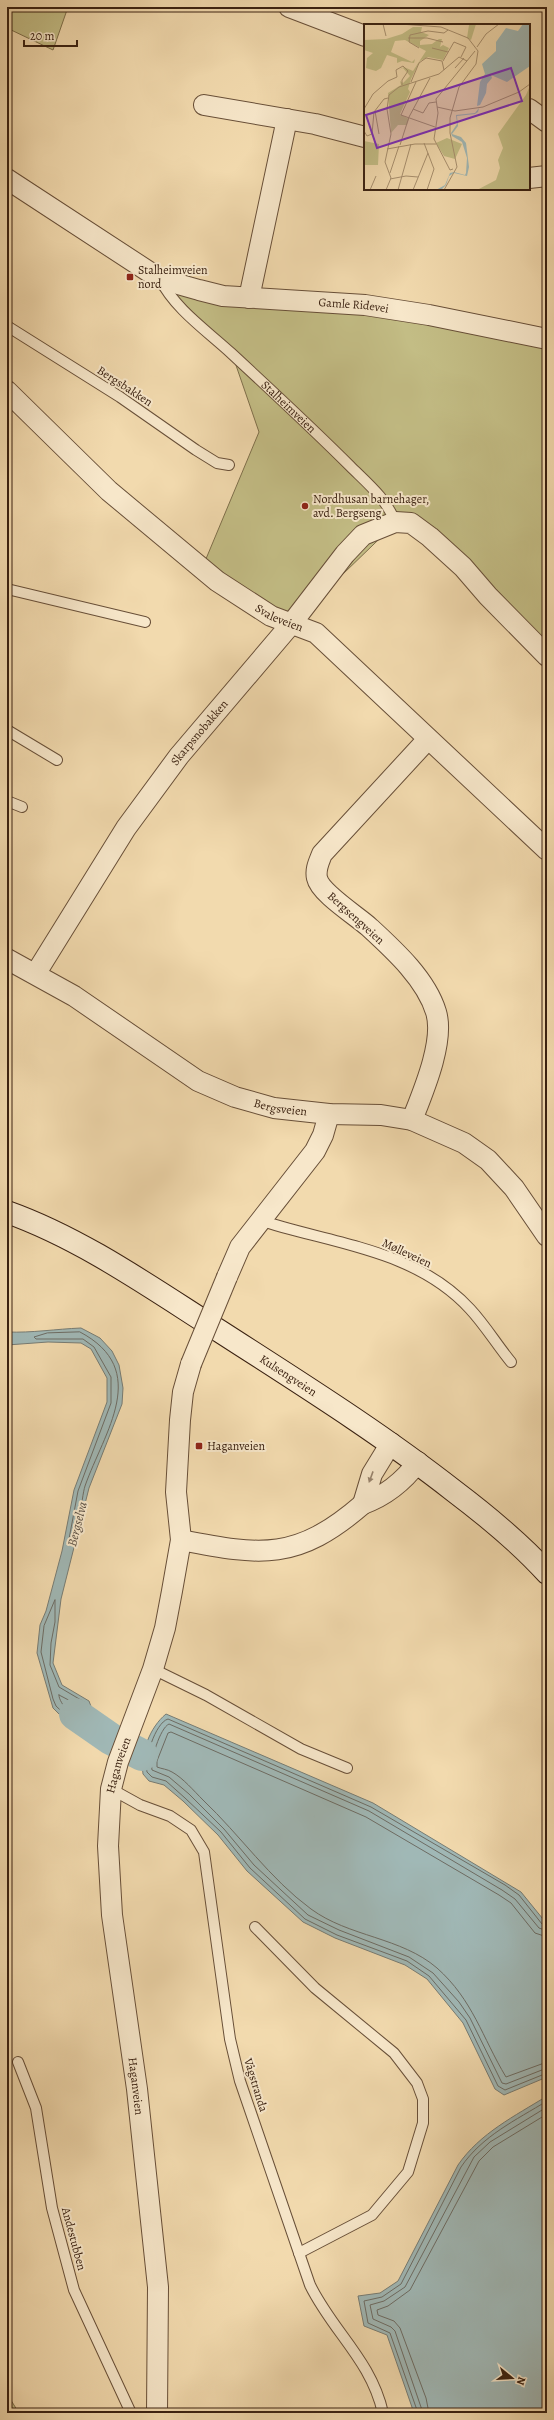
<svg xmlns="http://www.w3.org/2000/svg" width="554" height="2420" font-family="Alegreya,serif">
	<rect width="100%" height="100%" fill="#f2daae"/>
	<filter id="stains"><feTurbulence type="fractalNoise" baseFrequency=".005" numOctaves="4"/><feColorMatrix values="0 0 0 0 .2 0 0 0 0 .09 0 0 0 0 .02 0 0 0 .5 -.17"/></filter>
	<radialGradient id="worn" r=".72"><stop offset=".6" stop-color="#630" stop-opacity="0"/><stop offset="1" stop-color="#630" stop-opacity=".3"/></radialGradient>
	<path fill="#c3bd85" stroke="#7e6f4b" d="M7,7H68L53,50L7,28Z
		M208,283L547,346V652L403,516L284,631L203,566L259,432L229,345L200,320L170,289Z
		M7,2394L19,2413H7Z"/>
	<path fill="#a0b8b6" stroke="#777c74" d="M81,1328L100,1338L112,1351L119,1365L123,1388L122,1404L89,1488L61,1599L53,1663L62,1685L89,1701L96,1720L114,1734L109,1744L99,1738L76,1731L53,1708L37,1653L40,1625L46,1611L62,1551L74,1490L107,1402V1378L91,1349L81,1343L48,1342L7,1345V1332C32,1333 56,1329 81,1328Z
		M166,1714L373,1803L521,1892L547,1924V2077L504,2095L495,2089L463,2023L427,1979L405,1965L335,1938L303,1922L247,1871L218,1835L183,1801L164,1785L149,1781L143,1774C140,1753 150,1727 166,1714Z
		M547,2096V2413H414L387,2335L364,2326L358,2296L380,2293L398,2281L458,2165C480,2133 515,2116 547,2096Z"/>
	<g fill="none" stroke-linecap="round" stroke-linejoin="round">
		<path stroke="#6d6c64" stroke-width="1" d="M80,1332C152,1370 104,1432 85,1486C81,1499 80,1534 71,1542L69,1539L78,1491L111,1403V1377L94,1347L83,1339H36L34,1337L47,1333Z
			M55,1600V1622L51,1643L50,1665L59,1687L86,1703L92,1722L103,1732L102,1735L78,1727L56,1706L53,1699L41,1652L44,1626Z
			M59,1695L82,1707L86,1724C78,1724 58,1703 59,1695Z
			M547,1926L542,1924L519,1895L505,1885L371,1807L168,1719C155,1723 144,1760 147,1772L152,1777L166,1781L185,1798L221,1832L250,1868L305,1919L337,1935L407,1961L429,1976L466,2020L498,2086L505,2090L547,2073
			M547,1931L539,1928L515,1899L502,1890L369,1811L169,1724C160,1728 150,1761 152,1770L169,1777L189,1794L224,1829L254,1865L308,1915L339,1930L409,1957L433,1973L459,2002L470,2018L502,2083L506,2084L547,2068
			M547,1937L535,1933L511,1903L499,1895L366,1817L171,1732L168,1733L157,1761V1767C162,1769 167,1769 172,1772C183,1778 194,1791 203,1800C240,1835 270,1879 311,1909C349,1937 401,1937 437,1968C473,2000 482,2037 506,2077L547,2062
			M418,2413L390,2333L368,2323L364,2301L382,2297L401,2284L461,2167C482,2136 516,2120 547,2101
			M423,2413L395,2331L391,2327L373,2319L370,2305L384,2301L405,2287L474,2157L490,2142L547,2107
			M429,2413L426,2398L400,2328L394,2321L378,2315L377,2310L388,2306L410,2290L479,2161L493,2147L547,2114"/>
		<path stroke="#a0b8b6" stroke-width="32" d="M75,1714L111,1739L142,1755"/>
		<defs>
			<g id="lane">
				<path id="s1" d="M160,279C175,309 206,330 231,353C271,390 311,427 350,466C367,483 387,499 395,522"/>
				<path d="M7,326L120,397L196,450L217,463L229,465"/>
				<path d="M7,589L145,622"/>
				<path d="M7,730L57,760"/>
				<path d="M7,801L22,807"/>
				<path d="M259,1220C332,1244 415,1249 470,1309C485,1325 497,1345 511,1362"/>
				<path d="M153,1669L206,1695L301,1749L347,1768"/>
				<path d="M111,1789L140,1805L170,1816L191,1830L204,1852L230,2039L240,2081L310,2285C333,2332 371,2360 383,2413"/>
				<path d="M255,1927L315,1988L394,2053L417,2083L423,2099V2123L408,2172L372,2215L299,2253"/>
				<path d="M18,2062L36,2108L52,2208L74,2290L131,2413"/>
			</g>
			<g id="street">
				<path d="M289,7L365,36"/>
				<path d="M204,105L315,124L365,137"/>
				<path d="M529,109L547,122"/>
				<path d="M529,178L547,176"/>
				<path id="s2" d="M7,179L160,279L199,290L223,296L365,305L429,315L547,339"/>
				<path d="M249,298L287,119"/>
				<path id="s3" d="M7,391L109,491L217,581L271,616L316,633L547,850"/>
				<path id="s4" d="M7,959L74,996L198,1081L235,1097L274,1108L329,1114L381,1115L412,1120L464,1143L488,1160L514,1188L547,1236"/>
				<path id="s5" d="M36,973L126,828L179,756L292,623L345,554L363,535L395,522L411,523L430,537L463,567L488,596L547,656"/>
				<path d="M412,1120C423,1092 445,1041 436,1012C426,979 394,950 369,927C357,916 320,893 317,878C315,869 319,862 322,854L428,739"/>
				<path d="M227,1277L240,1247L315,1151L323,1135L329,1114"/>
				<path d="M391,1443L372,1474L363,1504C385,1496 403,1482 418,1462"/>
				<path d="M181,1540C262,1556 297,1561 363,1504"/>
				<path id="s6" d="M157,2413L158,2287L137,2089L112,1915L108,1846L111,1789L118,1762L153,1669L165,1628L172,1591L181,1540L176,1492L180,1420L183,1392L191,1364"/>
			</g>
			<g id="secondary">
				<path id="s7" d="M7,1212C83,1239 153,1289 221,1332C300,1383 380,1433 454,1491C487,1516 519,1542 547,1573"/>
			</g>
		</defs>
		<use href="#lane" stroke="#684f38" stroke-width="12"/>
		<use href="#street" stroke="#684f38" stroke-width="22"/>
		<use href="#secondary" stroke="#3a2111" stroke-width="24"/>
		<use href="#lane" stroke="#f7e7ca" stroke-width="10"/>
		<use href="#street" stroke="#f7e7ca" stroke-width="20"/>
		<use href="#secondary" stroke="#f7e7ca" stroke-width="22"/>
		<defs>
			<path id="street-bridge" d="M191,1364L227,1277"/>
		</defs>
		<use href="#street-bridge" stroke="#684f38" stroke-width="22" stroke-linecap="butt"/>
		<use href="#street-bridge" stroke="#f7e7ca" stroke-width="20"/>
	</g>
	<defs><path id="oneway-solid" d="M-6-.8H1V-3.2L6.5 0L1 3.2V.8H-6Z"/></defs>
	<use fill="#98846e" href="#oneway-solid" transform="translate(371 1477) rotate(110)"/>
	<g fill="#8f2418" stroke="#f7e7ca" stroke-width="1.5">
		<rect x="126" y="273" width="8" height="8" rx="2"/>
		<circle cx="305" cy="506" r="4"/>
		<rect x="195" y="1442" width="8" height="8" rx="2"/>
	</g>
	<g text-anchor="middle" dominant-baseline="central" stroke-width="4" stroke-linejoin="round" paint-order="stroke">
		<g font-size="12" fill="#3a2111" stroke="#f7e7ca" text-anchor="start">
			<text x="138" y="270">Stalheimveien<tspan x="138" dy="14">nord</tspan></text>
			<text x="313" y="499">Nordhusan barnehager,<tspan x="313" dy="14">avd. Bergseng</tspan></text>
			<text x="207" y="1446">Haganveien</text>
		</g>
		<g font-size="12" fill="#3a2111" stroke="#f7e7ca">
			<text stroke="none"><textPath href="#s2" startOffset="379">Gamle Ridevei</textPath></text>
			<text transform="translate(125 386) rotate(33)">Bergsbakken</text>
			<text stroke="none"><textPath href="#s1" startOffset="182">Stalheimveien</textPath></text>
			<text stroke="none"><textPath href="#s3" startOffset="356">Svaleveien</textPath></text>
			<text stroke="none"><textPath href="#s5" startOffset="291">Skarpsnobakken</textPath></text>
			<text transform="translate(356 918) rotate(42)">Bergsengveien</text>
			<text stroke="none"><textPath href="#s4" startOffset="314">Bergsveien</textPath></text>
			<text transform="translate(407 1253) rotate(25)">Mølleveien</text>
			<text stroke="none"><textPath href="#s7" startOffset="326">Kulsengveien</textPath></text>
			<text stroke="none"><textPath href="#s6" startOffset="652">Haganveien</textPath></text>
			<text transform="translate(256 2085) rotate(73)">Vågstranda</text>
			<text transform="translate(136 2086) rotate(83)">Haganveien</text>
			<text transform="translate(74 2239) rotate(75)">Andestubben</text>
		</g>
		<g font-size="13" font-style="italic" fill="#594e43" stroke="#f7e7ca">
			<text transform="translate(77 1524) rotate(-76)">Bergselva</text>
		</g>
	</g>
	<g transform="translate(364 24)">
		<rect width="166" height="166" fill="#f2daae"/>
		<path d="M112,0L107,16L103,14L105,1ZM49,3H58L57,8L65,11L56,17V21L68,20L75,15H78L76,23L79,21L85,24L79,36L64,33L56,37L47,55L44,65L46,68L36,90L45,95L43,101H34L27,109L24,69L37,61L36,57L39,59L46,52L39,44L35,46L40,43L49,47L62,27L41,16L31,17L27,28L48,38L51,35L50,39L38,37L33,39V34L23,31L17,44L12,47L5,45L2,44L3,34L9,29L0,26V16L22,15L38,10ZM166,47V166H113L132,156L136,144L134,136L139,124L134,110L162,71L165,64ZM83,114L98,120L91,135L80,132L72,119ZM0,117L15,120L14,141H0Z" fill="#c3bd85"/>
		<path d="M159,0H166V42L143,58L127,51L128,54L123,60L122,69L116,81L113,82L116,58L121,50L118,40L132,27V18L142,4L154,7ZM115,84L114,88L111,90L93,92L94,102L88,110L97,113L102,119L105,143L103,152L90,149L85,152L82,161L77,166H72L81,161L86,149L90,148L101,151L102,149L103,134L98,118L88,112L87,109L93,100L92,91L111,89Z" fill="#a0b8b6"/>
		<path fill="none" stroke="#a8906f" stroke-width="1" d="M19,0L22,12M36,0L77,3L104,14L114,27L112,40L95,63L86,94V109L93,143L80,166M44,14H63L79,18M113,23L122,10L135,0M55,24L45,18L46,11L64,7L80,9L84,6M68,24L84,28M79,37L90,18L102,23L97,33M91,44L100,34M47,58L55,39L62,34L78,37L80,46M52,58L37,91L71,103M73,83L91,87L119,83L155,68L166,60M0,85L9,70L24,57L33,53L32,46L39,42L44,47L38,56V61M49,85L59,89L65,79L72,78M11,87L15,110M0,107L3,112L8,110L10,88L20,75L24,74M60,119L70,145L63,166M36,121L45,93L66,54M23,125L51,120H72M89,145L86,146L70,115L74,89L72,75L111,27M26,149L35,122M26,155L42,152L54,153M6,166L12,152M22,166L27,154L21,138L27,110L23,85L25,71L35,63L75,50L95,33L103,37M34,166L47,120M49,166L64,129"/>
		<path fill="#7b2cbf" fill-opacity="0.15" stroke="#7b2cbf" stroke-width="2" d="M147,44L158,77L13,124L2,91Z"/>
		<rect width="166" height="166" fill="none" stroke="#3a2111" stroke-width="2"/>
	</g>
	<rect width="554" height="2420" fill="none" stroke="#f2daae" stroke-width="24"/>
	<rect x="8" y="8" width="538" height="2404" fill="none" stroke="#3a2111" stroke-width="2"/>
	<rect x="12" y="12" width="530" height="2396" fill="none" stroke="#3a2111"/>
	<g transform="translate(512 2378) rotate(108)" stroke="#f7e7ca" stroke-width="3" paint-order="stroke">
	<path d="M0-3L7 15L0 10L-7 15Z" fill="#3a2111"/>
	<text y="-6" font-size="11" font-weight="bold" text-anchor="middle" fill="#3a2111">N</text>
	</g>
	<path d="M24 40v6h53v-6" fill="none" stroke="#3a2111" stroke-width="2"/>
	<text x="30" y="40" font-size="12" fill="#3a2111" stroke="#f7e7ca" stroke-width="3" paint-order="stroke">20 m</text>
	<rect width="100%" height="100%" filter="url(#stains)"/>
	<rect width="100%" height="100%" fill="url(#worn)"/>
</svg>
